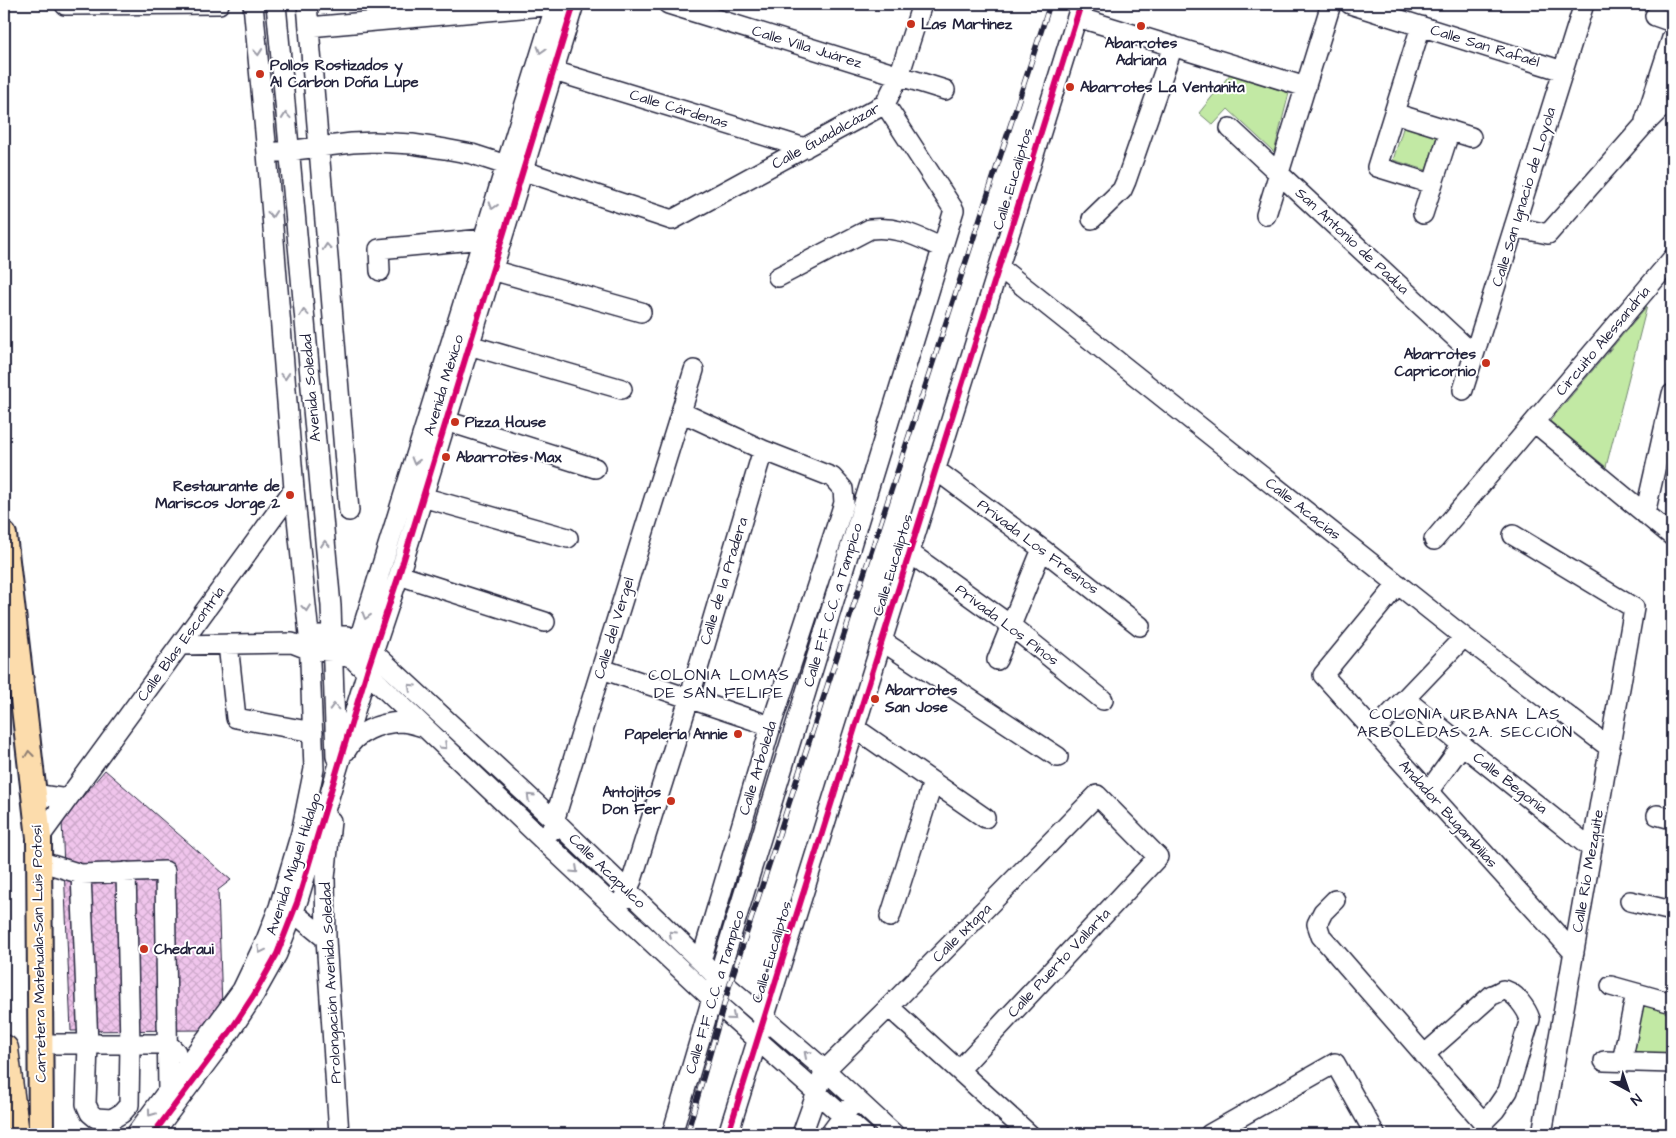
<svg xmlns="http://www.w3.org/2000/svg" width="1676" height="1138" font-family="'Architects Daughter',sans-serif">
	<defs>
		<pattern id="building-cross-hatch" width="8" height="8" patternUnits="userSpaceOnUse" patternTransform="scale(1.25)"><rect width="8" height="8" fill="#f0c5ec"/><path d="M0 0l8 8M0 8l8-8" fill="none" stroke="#cea9cb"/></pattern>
	</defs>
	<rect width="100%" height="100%" fill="#fff"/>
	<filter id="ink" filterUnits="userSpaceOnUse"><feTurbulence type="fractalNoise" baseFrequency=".02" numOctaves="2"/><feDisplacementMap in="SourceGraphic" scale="10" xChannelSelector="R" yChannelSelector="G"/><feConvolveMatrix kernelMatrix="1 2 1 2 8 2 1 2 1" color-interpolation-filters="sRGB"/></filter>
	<g filter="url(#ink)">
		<path fill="#c2e9a4" stroke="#728670" d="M1231,73L1289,93L1274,152L1228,109L1213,125L1199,113Z
			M1404,125L1437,136L1426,170L1393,160Z
			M1647,306L1606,467L1550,421Z
			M1644,1004L1672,1012V1056L1633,1054Z"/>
		<path fill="url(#building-cross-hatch)" stroke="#22223b" d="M105,770L231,880L218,890L222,1008L203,1030L71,1031L62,821Z"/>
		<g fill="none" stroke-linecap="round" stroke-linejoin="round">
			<defs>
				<path id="minor" d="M276,4L331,606L336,757
					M307,4L349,511
					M668,4L945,90
					M1350,4L1563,71
					M65,5L219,4
					M1655,16L1672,22
					M1077,17L1306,87
					M1421,26L1377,167L1432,184
					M309,27L555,5
					M554,71L805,148
					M1394,113L1471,137
					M1645,121L1672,38
					M1230,128L1474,355
					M278,152L352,143L375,142L412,144L445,149L472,154L506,165L672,220L885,104L899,76L922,4
					M1423,214L1450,130
					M1266,215L1331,4
					M1092,219L1122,190L1126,181L1173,46
					M1514,227L1548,234L1644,125L1672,97
					M999,267L1464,637L1610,748
					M492,270L641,312
					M380,271L379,249L483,239
					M778,277L870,229C900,226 917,237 943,248
					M469,345L622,389
					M1463,390L1584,4
					M681,412L763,450L832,477L843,489L844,503L771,726L701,961
					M446,421L595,468
					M1534,422L1672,536
					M936,470L1042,549L1140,626
					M422,497L568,538
					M1645,514L1672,394
					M1513,535L1634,608L1542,1134
					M1434,540L1672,259
					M910,553L1010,625L1103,700
					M399,575L545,622
					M1398,584L1323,675L1574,953
					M319,635L347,636L373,652L555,821L718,978L825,1070L894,1134
					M882,641L1058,757
					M228,644L236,718L313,732
					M180,645L292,643L310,650L332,651L353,659L547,844L723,1009L863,1134
					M355,652L556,4
					M997,660L1042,549
					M602,669L771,726
					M1405,699L1592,849
					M855,728L985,818
					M1374,731L1464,637
					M346,751C355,732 380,723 400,722C407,722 416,725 424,727
					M1428,792L1462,745
					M34,794L67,799
					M1657,815L1672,819
					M331,821L325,878L326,939L339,1134
					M551,831L694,370
					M39,838L294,489
					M39,861L81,874L88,1044L86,1104L90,1113L96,1118L112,1119L122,1113L129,1105L130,1044L126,872
					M81,874L165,871L168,1091
					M1335,900L1323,912L1317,924L1321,936L1483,1122L1484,1134
					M622,901L632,880L689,699L763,450
					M1630,901L1672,911
					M293,912L326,939
					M890,917L933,782
					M1611,986L1672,1003
					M889,1007L1029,1134
					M40,1044H168L176,1052
					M1424,1055L1492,995C1496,994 1500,991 1503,990C1514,990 1527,1010 1530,1019L1508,1091L1495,1110L1483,1122
					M1604,1061L1672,1063
					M1622,1062L1636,993
					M136,1134L242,990L266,940L279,907L301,833L314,769L309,635L294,489L267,153L253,4
					M153,1134L229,1033L254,995L277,954L298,900L367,671L399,575L574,4
					M672,1134L718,978L954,210L885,104
					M728,1134L1081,4
					M802,1134L825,1070L889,1007L1097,795L1158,857L959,1070
					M830,1134L850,1107
					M1210,1134L1335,1063L1375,1134"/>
				<path id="major" d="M4,535L39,838L41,1134"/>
				<path id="highway" d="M4,1049L15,1134"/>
			</defs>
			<use href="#minor" stroke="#22223b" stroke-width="22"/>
			<use href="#major" stroke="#22223b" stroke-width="28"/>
			<use href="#highway" stroke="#22223b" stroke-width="31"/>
			<use href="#minor" stroke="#fff" stroke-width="19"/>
			<use href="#major" stroke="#fcdcac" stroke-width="24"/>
			<use href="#highway" stroke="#fcdcac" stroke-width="28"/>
			<defs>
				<path id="rail" d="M687,1134L729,987L1050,4"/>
			</defs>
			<use href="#rail" stroke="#22223b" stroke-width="5.5"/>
			<use href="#rail" stroke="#fff" stroke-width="4" stroke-dasharray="11" stroke-linecap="butt"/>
			<defs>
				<path id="cycleway" d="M153,1134L229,1033L254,995L277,954L298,900L367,671L399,575L574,4
					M728,1134L1081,4"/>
			</defs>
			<use href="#cycleway" stroke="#fff" stroke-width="9"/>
			<use href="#cycleway" stroke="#d6006c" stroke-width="6"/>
		</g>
		<defs><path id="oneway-chevron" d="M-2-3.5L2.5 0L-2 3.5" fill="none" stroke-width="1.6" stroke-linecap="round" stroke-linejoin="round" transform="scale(1.25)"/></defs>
		<g stroke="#9c9ca7">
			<use href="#oneway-chevron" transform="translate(541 50) rotate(107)"/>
			<use href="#oneway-chevron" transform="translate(258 52) rotate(85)"/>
			<use href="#oneway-chevron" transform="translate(286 116) rotate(-95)"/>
			<use href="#oneway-chevron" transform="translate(493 206) rotate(107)"/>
			<use href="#oneway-chevron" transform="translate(272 214) rotate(85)"/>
			<use href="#oneway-chevron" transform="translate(327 247) rotate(-95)"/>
			<use href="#oneway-chevron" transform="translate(304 313) rotate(-95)"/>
			<use href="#oneway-chevron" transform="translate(285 376) rotate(85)"/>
			<use href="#oneway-chevron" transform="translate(415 461) rotate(107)"/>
			<use href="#oneway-chevron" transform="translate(325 544) rotate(-95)"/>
			<use href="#oneway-chevron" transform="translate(306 608) rotate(84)"/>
			<use href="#oneway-chevron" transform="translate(366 616) rotate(107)"/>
			<use href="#oneway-chevron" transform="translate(411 687) rotate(-137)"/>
			<use href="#oneway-chevron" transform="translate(334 707) rotate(-92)"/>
			<use href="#oneway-chevron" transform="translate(444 746) rotate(44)"/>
			<use href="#oneway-chevron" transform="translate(530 797) rotate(-137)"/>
			<use href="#oneway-chevron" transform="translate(575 870) rotate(43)"/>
			<use href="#oneway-chevron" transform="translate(672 934) rotate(-136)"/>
			<use href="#oneway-chevron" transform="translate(261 950) rotate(116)"/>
			<use href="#oneway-chevron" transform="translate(732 1017) rotate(41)"/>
			<use href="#oneway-chevron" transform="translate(807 1054) rotate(-139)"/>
			<use href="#oneway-chevron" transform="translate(151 1113) rotate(126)"/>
		</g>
		<use stroke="#8f7f74" href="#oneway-chevron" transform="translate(29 754) rotate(-97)"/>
	</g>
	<g fill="#c8321e" stroke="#fff" stroke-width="2">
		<circle cx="911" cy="24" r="5"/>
		<circle cx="1141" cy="26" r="5"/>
		<circle cx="260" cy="74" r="5"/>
		<circle cx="1070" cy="87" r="5"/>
		<circle cx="1486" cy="363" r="5"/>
		<circle cx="455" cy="422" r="5"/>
		<circle cx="446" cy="457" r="5"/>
		<circle cx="290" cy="495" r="5"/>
		<circle cx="875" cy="699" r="5"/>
		<circle cx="738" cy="734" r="5"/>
		<circle cx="671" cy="801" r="5"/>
		<circle cx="144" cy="949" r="5"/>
	</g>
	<g text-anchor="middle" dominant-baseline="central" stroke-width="4" stroke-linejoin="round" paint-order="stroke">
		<g font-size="15" font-weight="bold" fill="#22223b" stroke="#fff" text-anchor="start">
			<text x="921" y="24">Las Martinez</text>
			<text x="1141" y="43" text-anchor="middle">Abarrotes<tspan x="1141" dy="17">Adriana</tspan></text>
			<text x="270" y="65">Pollos Rostizados y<tspan x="270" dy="17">Al Carbon Doña Lupe</tspan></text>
			<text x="1080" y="87">Abarrotes La Ventanita</text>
			<text x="1476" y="354" text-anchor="end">Abarrotes<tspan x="1476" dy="17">Capricornio</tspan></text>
			<text x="465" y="422">Pizza House</text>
			<text x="456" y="457">Abarrotes Max</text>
			<text x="280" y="486" text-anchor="end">Restaurante de<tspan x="280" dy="17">Mariscos Jorge 2</tspan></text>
			<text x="885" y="690">Abarrotes<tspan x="885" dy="17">San Jose</tspan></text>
			<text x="728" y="734" text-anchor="end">Papelería Annie</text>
			<text x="661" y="792" text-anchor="end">Antojitos<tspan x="661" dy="17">Don Fer</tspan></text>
			<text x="154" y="949">Chedraui</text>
		</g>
		<g font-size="15" fill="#22223b" stroke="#fff">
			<text transform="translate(1485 46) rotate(17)">Calle San Rafaél</text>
			<text transform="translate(807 47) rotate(17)">Calle Villa Juárez</text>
			<text transform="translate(679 109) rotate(17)">Calle Cárdenas</text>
			<text transform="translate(826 136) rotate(-29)">Calle Guadalcázar</text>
			<text transform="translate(1013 179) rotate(-73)">Calle Eucaliptos</text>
			<text transform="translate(1524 197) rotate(-73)">Calle San Ignacio de Loyola</text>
			<text transform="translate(1352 241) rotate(43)">San Antonio de Padua</text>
			<text transform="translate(1603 341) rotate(-50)">Circuito Alessandría</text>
			<text transform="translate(444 385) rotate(-73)">Avenida México</text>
			<text transform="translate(311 388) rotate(-95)">Avenida Soledad</text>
			<text transform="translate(1303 509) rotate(38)">Calle Acacias</text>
			<text transform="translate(1038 547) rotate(37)">Privada Los Fresnos</text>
			<text transform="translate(893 565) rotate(-73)">Calle Eucaliptos</text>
			<text transform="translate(724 581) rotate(-73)">Calle de la Pradera</text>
			<text transform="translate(833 605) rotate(-73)">Calle F.F. C.C. a Tampico</text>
			<text transform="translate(1007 625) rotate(37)">Privada Los Pinos</text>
			<text transform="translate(614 628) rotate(-73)">Calle del Vergel</text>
			<text transform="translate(181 644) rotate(-54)">Calle Blas Escontría</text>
			<text transform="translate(758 768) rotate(-73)">Calle Arboleda</text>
			<text transform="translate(1510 783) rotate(38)">Calle Begonia</text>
			<text transform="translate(1448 814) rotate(48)">Andador Bugambilias</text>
			<text transform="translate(294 864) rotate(-72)">Avenida Miguel Hidalgo</text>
			<text transform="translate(607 871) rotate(44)">Calle Acapulco</text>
			<text transform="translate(1588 871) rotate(-80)">Calle Río Mezquite</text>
			<text transform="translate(962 933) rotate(-45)">Calle Ixtapa</text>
			<text transform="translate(772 952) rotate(-73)">Calle Eucaliptos</text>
			<text transform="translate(39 954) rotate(-91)">Carretera Matehuala-San Luis Potosí</text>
			<text transform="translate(1059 963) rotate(-47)">Calle Puerto Vallarta</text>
			<text transform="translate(331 983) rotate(-93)">Prolongación Avenida Soledad</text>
			<text transform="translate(715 992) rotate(-73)">Calle F.F. C.C. a Tampico</text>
		</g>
		<g font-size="16" letter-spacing="1" fill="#22223b" stroke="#fff">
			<text x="719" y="675">COLONIA LOMAS<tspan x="719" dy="18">DE SAN FELIPE</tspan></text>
			<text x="1465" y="714">COLONIA URBANA LAS<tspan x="1465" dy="18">ARBOLEDAS 2A. SECCIÓN</tspan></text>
		</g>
	</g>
	<rect width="1676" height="1138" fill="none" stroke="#fff" stroke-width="20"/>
	<rect x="10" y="10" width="1656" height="1118" fill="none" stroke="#22223b" stroke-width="2" filter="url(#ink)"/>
	<g transform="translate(1628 1090) rotate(140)" stroke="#ffffff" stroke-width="4" paint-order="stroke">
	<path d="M0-4L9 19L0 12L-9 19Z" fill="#22223b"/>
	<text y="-8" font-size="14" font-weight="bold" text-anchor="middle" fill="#22223b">N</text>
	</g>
</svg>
